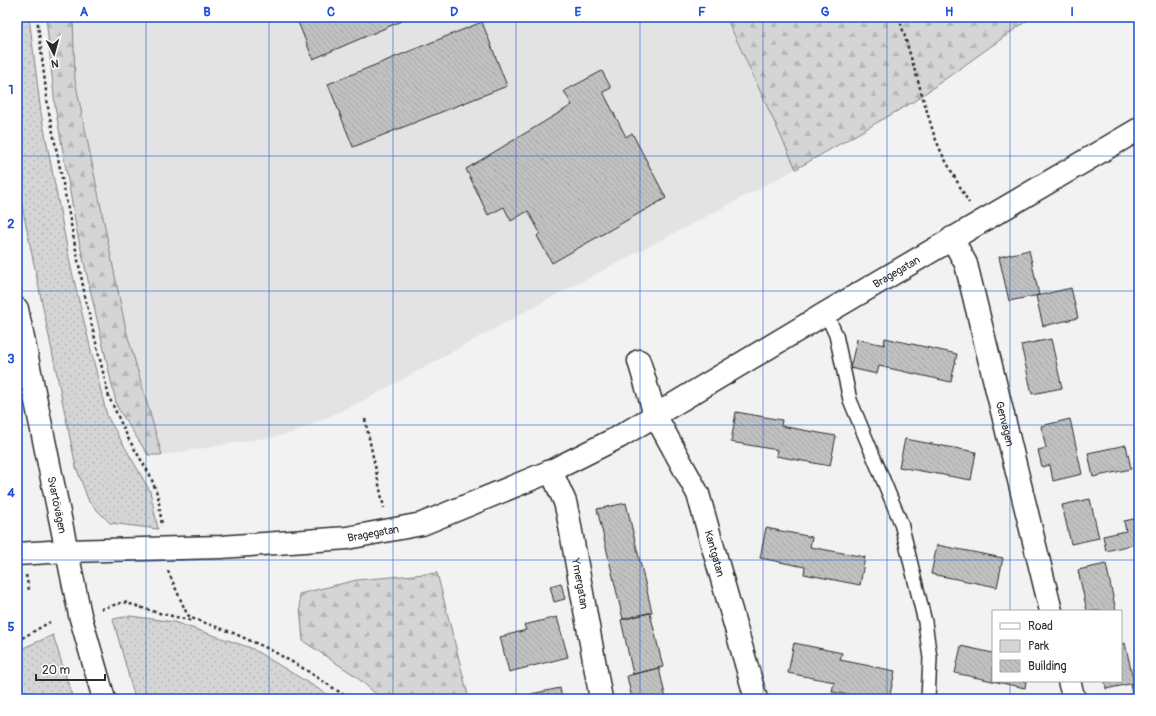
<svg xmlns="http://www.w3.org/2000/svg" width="1156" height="716" font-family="Pangolin,sans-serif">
	<defs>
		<pattern id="green-dots" width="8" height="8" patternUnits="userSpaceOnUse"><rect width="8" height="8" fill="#d5d5d5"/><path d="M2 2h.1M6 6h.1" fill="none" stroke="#b7b7b7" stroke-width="1.8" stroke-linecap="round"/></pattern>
		<pattern id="forest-firs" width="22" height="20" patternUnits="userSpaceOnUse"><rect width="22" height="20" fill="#d5d5d5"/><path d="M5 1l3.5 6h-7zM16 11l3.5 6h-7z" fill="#b7b7b7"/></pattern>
		<pattern id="building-back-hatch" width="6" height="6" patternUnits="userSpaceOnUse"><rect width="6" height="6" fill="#c1c1c1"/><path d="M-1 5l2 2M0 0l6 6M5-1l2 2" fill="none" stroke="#a6a6a6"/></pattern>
	</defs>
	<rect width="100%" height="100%" fill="#f2f2f2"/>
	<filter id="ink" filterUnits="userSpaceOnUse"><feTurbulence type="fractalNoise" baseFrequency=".025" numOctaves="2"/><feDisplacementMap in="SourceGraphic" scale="8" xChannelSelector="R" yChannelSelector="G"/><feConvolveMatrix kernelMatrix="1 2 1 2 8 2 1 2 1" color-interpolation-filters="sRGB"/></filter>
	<g filter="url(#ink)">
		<path fill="#e3e3e3" d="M73,17H726L796,169L539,304L365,400L290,434L162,455L126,330L75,80Z"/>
		<path fill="url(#green-dots)" stroke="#808080" d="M17,17H29L41,113L71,268L107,416L150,491L158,529L110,523L89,502L76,467L17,182Z
			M130,616L174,622L251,648L335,699H135L113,619Z
			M53,635L73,699H17V653L21,649Z"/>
		<path fill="url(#forest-firs)" stroke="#808080" d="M46,17H73L75,80L126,330L162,455H148L117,407L77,232L55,106Z
			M726,17H1032L913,102L796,169Z
			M437,573L469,699H382L354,675L303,641L299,594L357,580Z"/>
		<path fill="url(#building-back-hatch)" stroke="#2b2b2b" d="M296,17H411L313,59Z
			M482,22L507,86L353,147L328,84Z
			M602,71L611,88L603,92L626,137L632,133L666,198L552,263L537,236L540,233L528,211L511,221L504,207L488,215L466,169L572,105L564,91Z
			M1029,250L1039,295L1009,301L999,257Z
			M1071,288L1078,318L1043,326L1036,296Z
			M885,338L957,354L951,382L879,366L877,374L850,368L857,339L884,345Z
			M1051,339L1062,388L1032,394L1021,345Z
			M736,412L782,420L781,426L836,436L830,466L776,456L777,450L731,442Z
			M1070,419L1082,474L1053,481L1050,465L1042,467L1038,450L1046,448L1041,426Z
			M905,439L976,452L971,480L899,467Z
			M1126,445L1131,469L1093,477L1088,453Z
			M1090,499L1099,538L1071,544L1062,505Z
			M626,503L652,612L623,619L597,509Z
			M1139,518V543L1106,551L1103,536L1126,531L1124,521Z
			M766,528L812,537L810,547L865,557L860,585L804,574L805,567L760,558Z
			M937,545L1003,558L997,587L931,574Z
			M1106,564L1116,611H1087L1078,570Z
			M561,583L565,599L554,602L550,586Z
			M650,613L663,667L633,674L621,620Z
			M557,617L568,657L509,672L500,637L526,630L524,625Z
			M794,643L842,653L840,660L895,671L889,699H869L832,692L834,682L788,673Z
			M1125,643L1134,683L1106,689L1105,681H1121V644Z
			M961,646L993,653V681H1026L1025,688L955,673Z
			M659,668L666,699H632L627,676Z
			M1139,683V698L1133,699L1130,685Z
			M560,688L562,699H532L531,694Z"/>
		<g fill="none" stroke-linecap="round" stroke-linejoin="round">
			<defs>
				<path id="lane" d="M826,313L836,335L850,400L901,523L925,622L930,658L928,699"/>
				<g id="street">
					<path id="s1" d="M952,238L966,264L1051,611"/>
					<path id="s2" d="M639,361L655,415L698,494L756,699"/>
					<path id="s3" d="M551,471L565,502L568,515L601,699"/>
					<path id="s4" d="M66,551L221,547L347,538L422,524L551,471L619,437L826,313L1139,129"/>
					<path d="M1069,681L1074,699"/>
				</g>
				<g id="secondary">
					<path id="s5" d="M17,309L80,615L104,699"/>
					<path d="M17,554L66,551"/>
				</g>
			</defs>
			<use href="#lane" stroke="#2b2b2b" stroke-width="16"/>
			<use href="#street" stroke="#2b2b2b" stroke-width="25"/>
			<use href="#secondary" stroke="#2b2b2b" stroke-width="25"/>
			<path stroke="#2b2b2b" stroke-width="2.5" stroke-dasharray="3 3" stroke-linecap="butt" d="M37,17L48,107L86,301L109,397L128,438L150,475L158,496L162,526
				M899,17L934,135L942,154L969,203
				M365,419L384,508
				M17,510L20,531
				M168,571L187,614L191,618L231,632L271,650L306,670L350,699
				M26,575L29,590
				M101,609L124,602L155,612L193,621
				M17,641L50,622"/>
			<use href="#lane" stroke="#fff" stroke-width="13"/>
			<use href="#street" stroke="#fff" stroke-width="22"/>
			<use href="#secondary" stroke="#fff" stroke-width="22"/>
		</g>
	</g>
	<path fill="none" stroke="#1d4ed8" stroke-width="1" stroke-opacity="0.55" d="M146,17V699M269,17V699M393,17V699M516,17V699M640,17V699M763,17V699M887,17V699M1010,17V611M17,156H1139M17,291H1139M17,425H1139M17,560H1139M1010,681V699"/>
	<g text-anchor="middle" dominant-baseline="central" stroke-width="4" stroke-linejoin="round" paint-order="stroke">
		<g font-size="11" fill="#2b2b2b" stroke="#fff">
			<text stroke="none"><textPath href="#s4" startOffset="896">Bragegatan</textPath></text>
			<text stroke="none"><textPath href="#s1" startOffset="194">Genvägen</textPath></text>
			<text stroke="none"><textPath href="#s5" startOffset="200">Svartövägen</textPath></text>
			<text stroke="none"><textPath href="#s4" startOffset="308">Bragegatan</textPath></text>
			<text stroke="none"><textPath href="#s2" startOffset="208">Kantgatan</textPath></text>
			<text stroke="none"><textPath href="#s3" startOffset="117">Ymergatan</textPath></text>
		</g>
	</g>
	<rect width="1156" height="716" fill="none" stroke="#fff" stroke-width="44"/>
	<rect x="992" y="610" width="130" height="72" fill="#ffffff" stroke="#aaaaaa"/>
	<rect x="1000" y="623" width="20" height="6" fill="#ffffff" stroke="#aaaaaa"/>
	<text x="1028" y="630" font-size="12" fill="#2b2b2b">Road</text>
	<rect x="1000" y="640" width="20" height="12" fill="#d5d5d5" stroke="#aaaaaa"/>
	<text x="1028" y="650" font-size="12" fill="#2b2b2b">Park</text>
	<rect x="1000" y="660" width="20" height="12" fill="url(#building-back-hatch)" stroke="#aaaaaa"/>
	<text x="1028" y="670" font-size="12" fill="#2b2b2b">Building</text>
	<g transform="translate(54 54) rotate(174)" stroke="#ffffff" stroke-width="3" paint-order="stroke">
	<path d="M0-3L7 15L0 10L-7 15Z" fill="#2b2b2b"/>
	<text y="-6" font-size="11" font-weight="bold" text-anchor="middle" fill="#2b2b2b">N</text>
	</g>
	<path d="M36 674v6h69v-6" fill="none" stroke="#2b2b2b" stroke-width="2"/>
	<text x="42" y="674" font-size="12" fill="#2b2b2b" stroke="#ffffff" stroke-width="3" paint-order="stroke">20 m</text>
	<rect x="22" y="22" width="1112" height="672" fill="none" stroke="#1d4ed8" stroke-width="1.5"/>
	<g font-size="13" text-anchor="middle" font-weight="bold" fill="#1d4ed8">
		<text x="84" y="16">A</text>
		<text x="207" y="16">B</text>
		<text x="331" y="16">C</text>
		<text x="454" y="16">D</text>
		<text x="578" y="16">E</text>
		<text x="702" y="16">F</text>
		<text x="825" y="16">G</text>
		<text x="949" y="16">H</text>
		<text x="1072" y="16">I</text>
		<text x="11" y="94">1</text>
		<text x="11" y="228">2</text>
		<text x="11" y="363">3</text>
		<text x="11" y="497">4</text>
		<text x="11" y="631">5</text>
	</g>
</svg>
